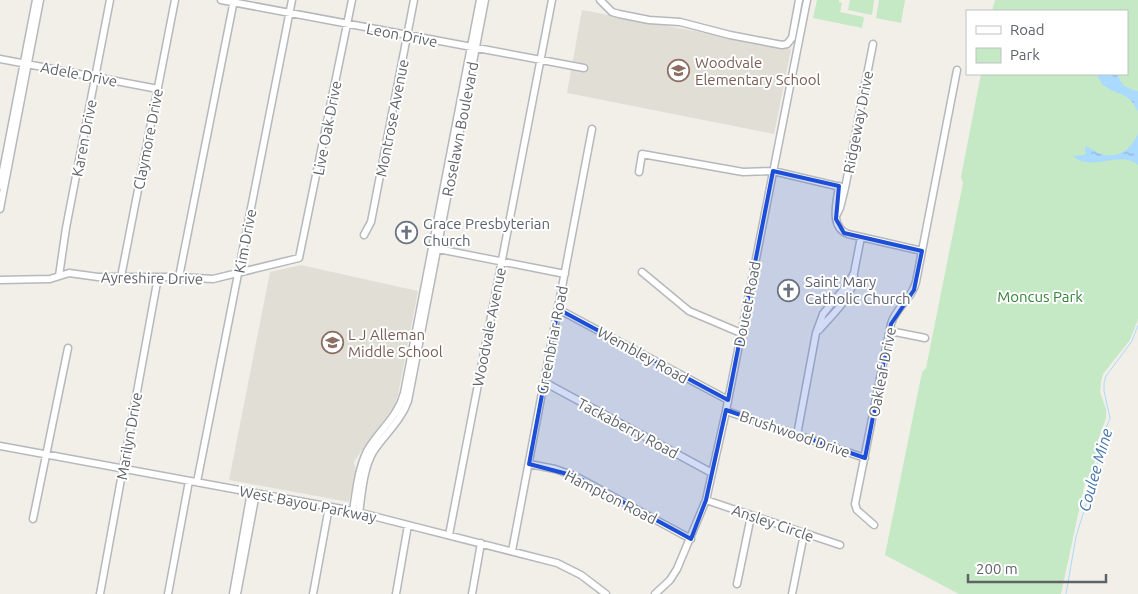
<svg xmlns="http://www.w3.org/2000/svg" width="1138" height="594" font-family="Ubuntu,sans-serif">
	<defs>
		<pattern id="water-ripples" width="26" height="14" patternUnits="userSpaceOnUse" patternTransform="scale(1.25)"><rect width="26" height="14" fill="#aadaff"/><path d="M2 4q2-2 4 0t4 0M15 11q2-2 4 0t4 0" fill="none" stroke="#8eb4d2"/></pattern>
	</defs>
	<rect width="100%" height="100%" fill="#f1efe8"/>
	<path fill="#e1ded6" d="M582,10L791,49L774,134L567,93Z
		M301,265L418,291L398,395L394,407L366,444L354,462L356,471L349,502L229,480L270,272Z"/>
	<path fill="#c5e8c5" d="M817,0H839V2L842,3L840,12L864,17L862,28L813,18Z
		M850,0H874L872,15L848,10Z
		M879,0H905L901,23L876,18Z
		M995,0H1138V319L1130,340L1103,374L1101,382L1100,392L1106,409V418L1097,443L1094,467L1085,482L1061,594H959L885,555L922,372L926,368L963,183L961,177L981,74H1127V11H992Z"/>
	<path fill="url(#water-ripples)" d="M1098,74H1118C1120,85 1127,89 1138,91V112C1128,89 1116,97 1101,83V81L1098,78Z
		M1138,132V165C1120,149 1092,173 1073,156L1084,155L1086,153L1085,147L1086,146C1092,149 1098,154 1105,155C1120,158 1134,147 1138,132Z"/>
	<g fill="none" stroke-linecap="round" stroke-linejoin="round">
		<path stroke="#aadaff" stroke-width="1" d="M1066,594L1076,537L1097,468L1100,444L1110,418L1104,391V383L1106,376L1132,341L1138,325"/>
		<defs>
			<path id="minor" d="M221,0L584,68
				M600,0L612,12L619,14L649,20L680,22L730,35L782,45L787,44L792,38L799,0
				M0,59L158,89
				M639,172L642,154L743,172L773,171L845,188
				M0,186L36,0
				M839,186C837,202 829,227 848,234L922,251
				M0,209L40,0
				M836,216L840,208L845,188L873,44
				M364,235L371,222L414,0
				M433,248L565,274
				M642,272L689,311L741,333
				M59,276L66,228L110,0
				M121,277L175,0
				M179,277L234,0
				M0,280L50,279L69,273L98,277H179L213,279L299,258L352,0
				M558,309L728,400
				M819,330C833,313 852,299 854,276
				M890,331L925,338
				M544,382L712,473
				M726,411L865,458
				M797,435L816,333L823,314L848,284L854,273L861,237
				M0,446L353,511L557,563L581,575L606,594
				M529,464L555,469L575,476L691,539
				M197,482L292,0
				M706,500L840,545
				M353,511C356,492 358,469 367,451C379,430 398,417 404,393L480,0
				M359,513C362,493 363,470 373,452C384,435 401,421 408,401L485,0
				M33,519L68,348
				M874,525L857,510L855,504L891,324C896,307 912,299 916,282L957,70
				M449,535L552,0
				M512,551L592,129
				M737,584L751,516
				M100,594L158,277
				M168,594L189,481
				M233,594L251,492
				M237,594L256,493
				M313,594L329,507
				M396,594L408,525
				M472,594L481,543
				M655,594L670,580L677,569L706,500L726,411L807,0
				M792,594L804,534"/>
		</defs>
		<use href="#minor" stroke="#b5b8bc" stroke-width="9"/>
		<use href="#minor" stroke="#fff" stroke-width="6"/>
	</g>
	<path fill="#1d4ed8" fill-opacity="0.2" stroke="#1d4ed8" stroke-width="4" stroke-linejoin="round" d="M773,171L839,186L836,219L844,233L922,251L914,290L891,324L865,458L726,410L706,500L691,539L575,476L529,464L558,309L728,400Z"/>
	<defs>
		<symbol id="school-ring" viewBox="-11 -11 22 22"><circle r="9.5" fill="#fff" stroke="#8d6e63" stroke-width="1.5"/><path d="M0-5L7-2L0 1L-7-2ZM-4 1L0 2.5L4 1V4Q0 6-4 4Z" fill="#8d6e63"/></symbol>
		<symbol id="church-ring" viewBox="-11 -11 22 22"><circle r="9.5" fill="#fff" stroke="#6b7280" stroke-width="1.5"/><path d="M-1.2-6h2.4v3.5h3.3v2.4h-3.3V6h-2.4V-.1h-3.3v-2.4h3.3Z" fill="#6b7280"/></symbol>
	</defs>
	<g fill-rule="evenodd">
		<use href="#school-ring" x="666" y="58" width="25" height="25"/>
		<use href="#church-ring" x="394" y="220" width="25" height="25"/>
		<use href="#church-ring" x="776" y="278" width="25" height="25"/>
		<use href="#school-ring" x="320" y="330" width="25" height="25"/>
	</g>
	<g text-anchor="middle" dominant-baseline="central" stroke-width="4" stroke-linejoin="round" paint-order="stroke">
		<g font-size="15" fill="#5f6368" stroke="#fff">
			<text transform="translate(402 35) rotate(11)">Leon Drive</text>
			<text transform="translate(79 74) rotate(11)">Adele Drive</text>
			<text transform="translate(392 118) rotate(-79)">Montrose Avenue</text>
			<text transform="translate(858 122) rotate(-79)">Ridgeway Drive</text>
			<text transform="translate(327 128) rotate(-79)">Live Oak Drive</text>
			<text transform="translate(460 129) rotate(-79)">Roselawn Boulevard</text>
			<text transform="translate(84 138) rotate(-79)">Karen Drive</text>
			<text transform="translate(148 139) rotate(-79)">Claymore Drive</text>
			<text transform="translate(245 241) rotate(-79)">Kim Drive</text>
			<text transform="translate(152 278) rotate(1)">Ayreshire Drive</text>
			<text transform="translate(747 304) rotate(-79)">Doucet Road</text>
			<text transform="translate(489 327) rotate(-79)">Woodvale Avenue</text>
			<text transform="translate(552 340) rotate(-79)">Greenbriar Road</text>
			<text transform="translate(643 355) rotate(29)">Wembley Road</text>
			<text transform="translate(882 372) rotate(-79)">Oakleaf Drive</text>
			<text transform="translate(628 428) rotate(28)">Tackaberry Road</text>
			<text transform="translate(795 434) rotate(19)">Brushwood Drive</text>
			<text transform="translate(129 436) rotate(-80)">Marilyn Drive</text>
			<text transform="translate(611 497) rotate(27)">Hampton Road</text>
			<text transform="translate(308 504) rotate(11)">West Bayou Parkway</text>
			<text transform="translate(773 523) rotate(19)">Ansley Circle</text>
		</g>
		<g font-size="15" fill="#785e54" stroke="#fff" text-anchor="start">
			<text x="695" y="62">Woodvale<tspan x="695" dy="17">Elementary School</tspan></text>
			<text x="348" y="334">L J Alleman<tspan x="348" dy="17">Middle School</tspan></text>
		</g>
		<g font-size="15" fill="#5b616d" stroke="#fff" text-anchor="start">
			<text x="423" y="223">Grace Presbyterian<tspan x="423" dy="17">Church</tspan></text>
			<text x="805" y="281">Saint Mary<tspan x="805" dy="17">Catholic Church</tspan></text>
		</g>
		<g font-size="15" fill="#348238" stroke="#fff">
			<text x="1040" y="296">Moncus Park</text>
		</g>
		<g font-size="16" font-style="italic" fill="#4174aa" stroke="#fff">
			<text transform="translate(1095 470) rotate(-74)">Coulee Mine</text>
		</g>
	</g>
	<rect x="966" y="10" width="162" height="65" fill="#ffffff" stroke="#bfc1c3"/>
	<rect x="976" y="26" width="25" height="8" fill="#ffffff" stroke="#bfc1c3"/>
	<text x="1010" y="35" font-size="15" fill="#5f6368">Road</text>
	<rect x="976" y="48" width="25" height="15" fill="#c5e8c5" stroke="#bfc1c3"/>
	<text x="1010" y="60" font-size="15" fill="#5f6368">Park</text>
	<path d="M968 574v8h138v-8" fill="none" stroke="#5f6368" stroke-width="2.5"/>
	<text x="976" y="574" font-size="15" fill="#5f6368" stroke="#ffffff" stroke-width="4" paint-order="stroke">200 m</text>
</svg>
